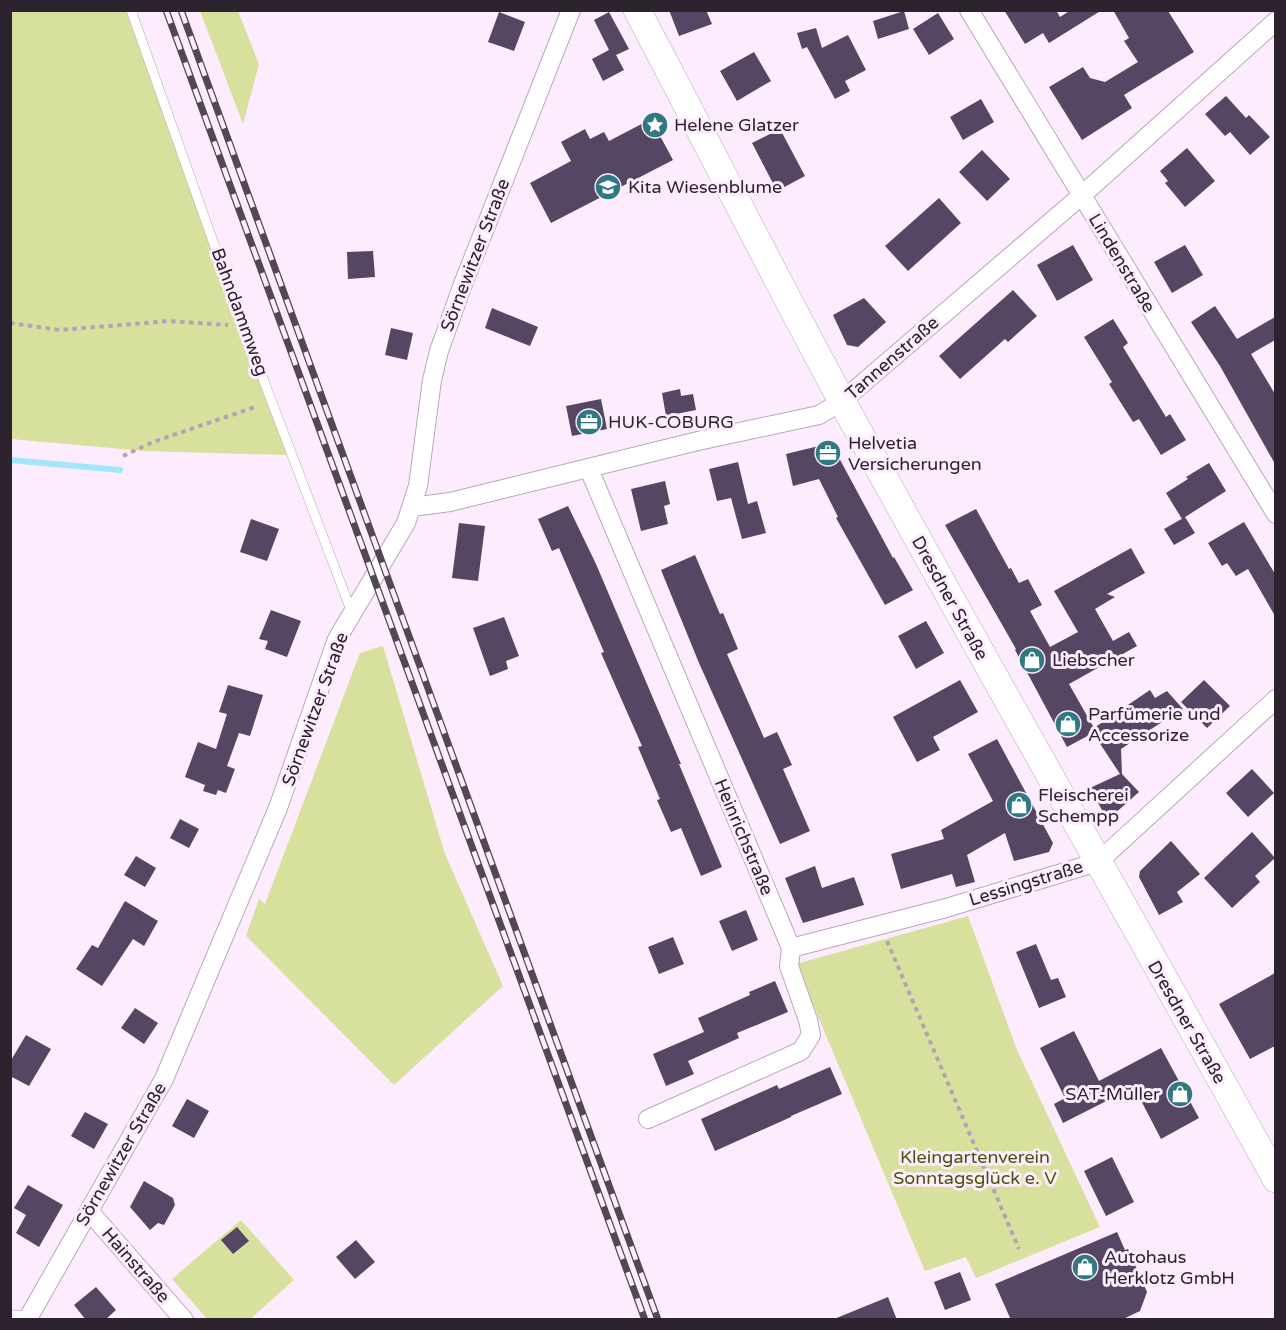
<svg xmlns="http://www.w3.org/2000/svg" width="1286" height="1330" font-family="'Varela Round',sans-serif">
	<rect width="100%" height="100%" fill="#fcecfe"/>
	<path fill="#d8e09d" d="M10,11H126L287,455L144,451L11,439Z
		M200,11H238L259,64L243,124Z
		M383,646L445,854L503,986L394,1085L246,936L259,899L265,904L360,653Z
		M968,916L1017,1050L1100,1227L976,1278L966,1257L925,1271L796,964Z
		M241,1220L294,1280L250,1319L208,1320L172,1279Z"/>
	<g fill="none" stroke-linecap="round" stroke-linejoin="round">
		<path stroke="#a3e5f9" stroke-width="6" d="M10,460L120,470"/>
	</g>
	<path fill="#554763" d="M669,10H706L712,24L679,36Z
		M1004,10H1056L1060,17L1071,10H1102L1049,43L1043,33L1025,44Z
		M1113,10L1168,11L1194,52L1124,95L1132,108L1082,140L1049,87L1083,67L1090,78L1105,82L1138,62L1124,41L1129,38Z
		M904,11L909,29L878,39L873,21Z
		M499,12L525,22L514,51L488,42Z
		M609,12L629,49L616,55L624,70L603,81L592,59L609,50L594,20Z
		M938,13L954,39L929,55L913,29Z
		M816,28L822,48L848,35L866,70L845,81L850,91L835,99L807,47L802,49L797,33Z
		M754,52L771,81L737,101L720,71Z
		M1226,96L1246,118L1249,115L1270,137L1250,155L1230,132L1225,136L1205,114Z
		M981,99L994,122L963,140L950,117Z
		M651,119L673,160L551,223L530,183L571,161L561,142L585,129L590,139L604,132L609,141Z
		M780,129L805,176L777,191L752,143Z
		M1187,148L1215,181L1185,207L1165,183L1168,181L1160,171Z
		M982,150L1010,179L987,201L959,172Z
		M939,198L961,223L908,271L885,246Z
		M1073,245L1093,280L1057,301L1037,265Z
		M1185,245L1203,275L1172,293L1154,262Z
		M373,251L375,277L348,279L347,252Z
		M1013,290L1037,316L1008,342L1005,339L960,379L939,356Z
		M864,298L886,322L858,347L847,345L833,315Z
		M1215,306L1237,339L1275,317V340L1251,354L1275,394V464L1220,366L1191,322Z
		M492,308L538,327L530,346L485,328Z
		M1113,319L1128,343L1123,347L1166,417L1170,414L1186,440L1161,455L1139,419L1133,422L1109,384L1112,382L1084,337Z
		M391,328L413,333L407,360L385,355Z
		M680,389L681,396L693,394L696,410L666,416L662,393Z
		M601,399L607,429L572,436L566,406Z
		M831,443L893,558L894,557L913,590L885,605L836,518L838,517L819,479L793,486L786,454Z
		M738,462L748,504L757,501L766,533L742,539L731,498L717,501L709,469Z
		M1209,463L1226,491L1182,519L1166,493L1188,479L1186,477Z
		M665,481L670,504L664,506L668,524L641,531L631,489Z
		M568,506L596,564L681,764H679L722,867L701,876L681,828L671,832L657,800L660,799L638,747L642,746L601,653L604,652L585,608L559,548L552,551L538,519Z
		M976,509L1009,569L1011,568L1019,583L1028,579L1042,605L1030,611L1050,647L1078,632L1054,591L1131,548L1145,573L1107,594L1115,597L1095,609L1113,641L1129,632L1137,646L1069,684L1094,728L1150,690L1155,698L1167,691L1183,709L1170,720L1168,718L1121,749L1122,774L1139,792L1113,815L1103,812L1090,788L1120,774L1093,733L1067,747L1015,650L1016,649L945,525Z
		M1185,517L1195,533L1174,545L1164,529Z
		M251,519L279,529L267,561L240,552Z
		M1244,522L1275,574V616L1248,569L1236,576L1227,563L1222,566L1208,543Z
		M459,523L485,526L478,581L452,578Z
		M695,555L720,614L723,613L738,649L727,654L764,738L777,732L792,765L783,769L810,831L780,844L699,663L661,570Z
		M271,610L301,621L287,657L265,649L268,641L259,639Z
		M504,617L519,656L506,661L508,669L490,676L473,628Z
		M926,621L944,653L916,669L898,636Z
		M960,680L978,712L933,737L940,750L917,762L893,717Z
		M1204,680L1230,706L1207,728L1181,702Z
		M228,685L263,695L250,736L239,733L227,766L235,769L226,793L218,790L216,795L203,791L205,785L185,777L198,742L216,749L227,714L219,712Z
		M997,739L1053,843L1049,852L1014,861L1005,833L967,855L975,882L956,887L952,874L901,889L891,854L944,839L941,830L993,801L968,754Z
		M1252,769L1274,793L1248,817L1226,793Z
		M180,819L199,829L189,848L170,838Z
		M1252,832L1275,858L1255,876L1260,882L1232,908L1204,878Z
		M1171,841L1200,874L1177,892L1183,902L1159,915L1139,877L1140,871Z
		M136,856L156,868L145,887L124,875Z
		M815,866L822,888L854,877L864,905L803,923L785,878Z
		M125,901L158,921L144,946L133,939L102,986L76,969L92,945L98,948Z
		M746,910L758,940L732,951L719,921Z
		M673,937L684,964L659,974L648,947Z
		M1036,944L1051,980L1058,978L1066,997L1039,1008L1016,952Z
		M1275,973V1046L1250,1059L1219,1004Z
		M775,981L788,1012L737,1033L739,1038L688,1061L694,1074L666,1086L653,1054L704,1032L698,1018L750,995L749,992Z
		M135,1008L158,1023L144,1044L121,1028Z
		M1074,1031L1099,1081L1161,1048L1199,1118L1161,1139L1134,1087L1063,1123L1054,1104L1065,1098L1040,1048Z
		M26,1035L51,1049L29,1086L10,1076V1062Z
		M830,1067L842,1094L791,1116V1117L715,1151L701,1119L777,1085L779,1089Z
		M187,1099L209,1111L194,1138L172,1126Z
		M85,1112L108,1124L94,1149L71,1136Z
		M1112,1157L1134,1202L1106,1216L1084,1171Z
		M144,1181L173,1198L175,1205L164,1225L158,1223L150,1230L130,1207Z
		M28,1185L63,1205L39,1247L16,1233L26,1215L14,1208Z
		M237,1227L249,1241L233,1254L221,1240Z
		M1117,1232L1125,1250L1128,1249L1147,1292L1140,1311L1121,1320H1011L995,1284Z
		M356,1240L375,1262L355,1279L336,1257Z
		M960,1272L971,1300L945,1310L934,1282Z
		M96,1287L116,1310L105,1320H86L74,1305Z
		M888,1297L897,1320H835L834,1319Z"/>
	<g fill="none" stroke-linecap="round" stroke-linejoin="round">
		<defs>
			<path id="service" d="M131,10L243,326L352,613
				M10,1315L29,1316"/>
			<path id="minor" d="M969,10L1276,514
				M589,469L791,948L789,966L808,1020L811,1035L801,1051L648,1119
				M412,507L450,502L698,441L819,415L842,401L1081,196L1276,21
				M791,948L946,908L1098,862L1276,699
				M89,1211L184,1320
				M27,1320L164,1079L278,808L337,639L406,523L418,486L432,380L439,351L463,284L571,10"/>
			<path id="secondary" d="M637,10C706,140 772,272 842,401C984,662 1132,919 1276,1179"/>
		</defs>
		<use href="#service" stroke="#bda4bf" stroke-width="10"/>
		<use href="#minor" stroke="#bda4bf" stroke-width="20"/>
		<use href="#secondary" stroke="#bda4bf" stroke-width="28"/>
		<path stroke="#b2a4b4" stroke-width="4" stroke-dasharray="4.5 4.5" stroke-linecap="butt" d="M10,323L60,330L169,321L228,325
			M123,456L153,442L258,406
			M887,941L1019,1249"/>
		<use href="#service" stroke="#fff" stroke-width="9"/>
		<use href="#minor" stroke="#fff" stroke-width="18"/>
		<use href="#secondary" stroke="#fff" stroke-width="27"/>
		<defs>
			<path id="rail" d="M166,10L645,1320
				M181,10L658,1320"/>
		</defs>
		<use href="#rail" stroke="#524854" stroke-width="7"/>
		<use href="#rail" stroke="#fcecfe" stroke-width="4.5" stroke-dasharray="14" stroke-linecap="butt"/>
	</g>
	<defs>
		<symbol id="sight-disc" viewBox="-11 -11 22 22"><circle r="9.5" fill="#317982" stroke="#fcecfe"/><path d="M0-6L1.8-2.2L6-1.7L2.9 1.2L3.7 5.4L0 3.3L-3.7 5.4L-2.9 1.2L-6-1.7L-1.8-2.2Z" fill="#fff"/></symbol>
		<symbol id="school-disc" viewBox="-11 -11 22 22"><circle r="9.5" fill="#317982" stroke="#fcecfe"/><path d="M0-5L7-2L0 1L-7-2ZM-4 1L0 2.5L4 1V4Q0 6-4 4Z" fill="#fff"/></symbol>
		<symbol id="office-disc" viewBox="-11 -11 22 22"><circle r="9.5" fill="#317982" stroke="#fcecfe"/><path d="M-6-3h4V-5.5h4V-3h4V5H-6ZM-1-4.5V-3h2v-1.5ZM-6 0V1H6V0Z" fill="#fff"/></symbol>
		<symbol id="shop-disc" viewBox="-11 -11 22 22"><circle r="9.5" fill="#317982" stroke="#fcecfe"/><path d="M-5-2.5h2.3a2.7 3.5 0 0 1 5.4 0H5L5.5 6h-11ZM-1.5-2.5h3a1.5 2.3 0 0 0-3 0Z" fill="#fff"/></symbol>
	</defs>
	<g fill-rule="evenodd">
		<use href="#sight-disc" x="640" y="110" width="30" height="30"/>
		<use href="#school-disc" x="593" y="172" width="30" height="30"/>
		<use href="#office-disc" x="574" y="407" width="30" height="30"/>
		<use href="#office-disc" x="813" y="438" width="30" height="30"/>
		<use href="#shop-disc" x="1017" y="645" width="30" height="30"/>
		<use href="#shop-disc" x="1053" y="709" width="30" height="30"/>
		<use href="#shop-disc" x="1004" y="790" width="30" height="30"/>
		<use href="#shop-disc" x="1165" y="1079" width="30" height="30"/>
		<use href="#shop-disc" x="1070" y="1252" width="30" height="30"/>
	</g>
	<g text-anchor="middle" dominant-baseline="central" stroke-width="6" stroke-linejoin="round" paint-order="stroke">
		<g font-size="18" fill="#2c232e" stroke="#fcecfe" text-anchor="start">
			<text x="674" y="125">Helene Glatzer</text>
			<text x="628" y="187">Kita Wiesenblume</text>
			<text x="608" y="422">HUK-COBURG</text>
			<text x="848" y="443">Helvetia<tspan x="848" dy="21">Versicherungen</tspan></text>
			<text x="1052" y="660">Liebscher</text>
			<text x="1088" y="714">Parfümerie und<tspan x="1088" dy="21">Accessorize</tspan></text>
			<text x="1038" y="795">Fleischerei<tspan x="1038" dy="21">Schempp</tspan></text>
			<text x="1160" y="1094" text-anchor="end">SAT-Müller</text>
			<text x="1104" y="1257">Autohaus<tspan x="1104" dy="21">Herklotz GmbH</tspan></text>
		</g>
		<g font-size="18" fill="#2c232e" stroke="#fcecfe">
			<text transform="translate(475 255) rotate(-69)">Sörnewitzer Straße</text>
			<text transform="translate(1122 263) rotate(59)">Lindenstraße</text>
			<text transform="translate(240 312) rotate(70)">Bahndammweg</text>
			<text transform="translate(892 358) rotate(-41)">Tannenstraße</text>
			<text transform="translate(950 598) rotate(61)">Dresdner Straße</text>
			<text transform="translate(315 709) rotate(-70)">Sörnewitzer Straße</text>
			<text transform="translate(744 837) rotate(67)">Heinrichstraße</text>
			<text transform="translate(1026 883) rotate(-17)">Lessingstraße</text>
			<text transform="translate(1187 1022) rotate(60)">Dresdner Straße</text>
			<text transform="translate(121 1154) rotate(-60)">Sörnewitzer Straße</text>
			<text transform="translate(136 1265) rotate(49)">Hainstraße</text>
		</g>
		<g font-size="18" fill="#4d5208" stroke="#fcecfe">
			<text x="975" y="1157">Kleingartenverein<tspan x="975" dy="21">Sonntagsglück e. V</tspan></text>
		</g>
	</g>
	<rect width="1286" height="1330" fill="none" stroke="#2c232e" stroke-width="24"/>
</svg>
